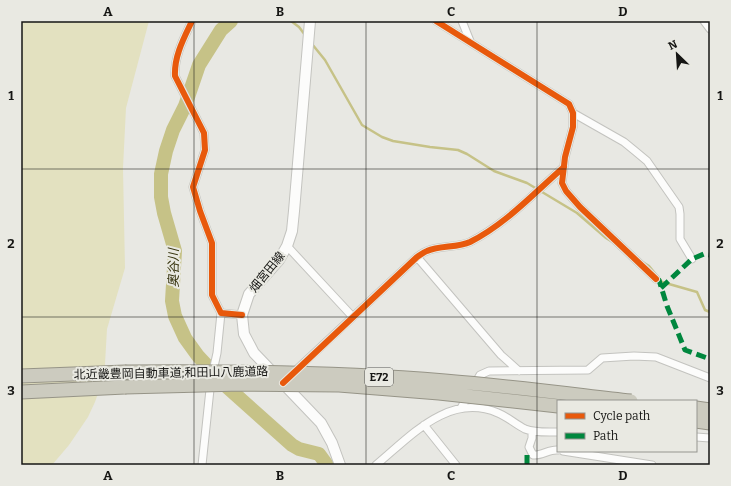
<svg xmlns="http://www.w3.org/2000/svg" width="731" height="486" font-family="Bitter,'Noto Sans JP',serif">
	<rect width="100%" height="100%" fill="#e8e8e3"/>
	<path fill="#e3e1c0" d="M21,21H149L126,108L123,168L125,268L107,329L105,364L101,385L95,402L88,417L69,445L52,465H21Z"/>
	<g fill="none" stroke-linecap="round" stroke-linejoin="round">
		<path stroke="#c6c287" stroke-width="2.5" d="M291,21L299,27L305,35
			M312,44L325,60L362,125L382,137L393,141L430,147L458,150L467,154L494,171L527,183L577,213L606,238L614,243
			M641,261L649,266L662,282L697,292L705,310L710,312"/>
		<path stroke="#c6c287" stroke-width="14" d="M231,21L221,30L199,65L185,106L173,130L166,151L161,174V197L164,213L175,251L172,301L175,316L185,338L198,356L226,386L292,445L299,449L319,454L327,465"/>
		<defs>
			<path id="street" d="M192,21C184,38 174,56 175,76L204,133L205,150L193,187L200,211L212,243V295L221,313L242,315
				M436,21L569,104L573,113V127L565,157L562,183L566,191L580,207L656,279
				M462,21L470,41
				M704,21L710,29
				M573,113L624,142L635,151L647,161L679,207L680,214V239L692,259
				M287,246L352,316
				M417,257L501,355L519,371
				M294,372L417,257C420,255 424,252 427,251C440,245 457,248 470,242C506,224 534,193 564,167
				M474,385L480,375L489,371L588,370L602,358L634,356L656,357L710,378
				M461,408L469,394
				M424,425L456,465
				M532,432V438L529,447L533,455C542,456 549,449 558,450
				M696,437L710,438
				M563,451L652,465
				M202,465L211,380L217,353L221,313
				M376,465C411,436 449,392 498,413C508,417 515,424 525,429C535,433 547,432 558,432"/>
			<path id="secondary" d="M310,21L294,211L292,231L287,246L279,260L249,294L242,315L244,334L254,353L321,423L332,443L340,465"/>
			<path id="highway" d="M21,376L125,372
				M21,392L125,387
				M696,408L710,410
				M696,421L710,423"/>
		</defs>
		<use href="#street" stroke="#c3c3bf" stroke-width="9"/>
		<use href="#secondary" stroke="#c3c3bf" stroke-width="12"/>
		<use href="#highway" stroke="#969487" stroke-width="15"/>
		<use href="#street" stroke="#fcfcfb" stroke-width="7"/>
		<use href="#secondary" stroke="#fcfcfb" stroke-width="10"/>
		<use href="#highway" stroke="#cccbbf" stroke-width="13"/>
		<defs>
			<path id="highway-bridge" d="M125,372C232,371 339,372 445,381C507,386 569,394 631,401
				M125,387L241,384L339,385L439,393L558,406"/>
		</defs>
		<use href="#highway-bridge" stroke="#969487" stroke-width="15" stroke-linecap="butt"/>
		<use href="#highway-bridge" stroke="#cccbbf" stroke-width="13"/>
		<path stroke="#00873e" stroke-width="5" stroke-dasharray="10 5" stroke-linecap="butt" d="M656,279L659,280L667,306L685,350L710,359
			M661,288L692,259L704,254L710,255
			M527,465V455L530,452"/>
		<defs>
			<path id="cycleway" d="M192,21C184,38 174,56 175,76L204,133L205,150L193,187L200,211L212,243V295L221,313L242,315
				M436,21L569,104L573,113V127L565,157L562,183L566,191L580,207L656,279
				M283,383L417,257C420,255 424,252 427,251C440,245 457,248 470,242C506,224 534,193 564,167"/>
		</defs>
		<use href="#cycleway" stroke="#e9e9e2" stroke-width="8"/>
		<use href="#cycleway" stroke="#e8590c" stroke-width="6"/>
	</g>
	<path fill="none" stroke="#161614" stroke-width="1" stroke-opacity="0.55" d="M194,21V465M366,21V465M537,21V465M21,169H710M21,317H710"/>
	<g text-anchor="middle" dominant-baseline="central" stroke-width="4" stroke-linejoin="round" paint-order="stroke">
		<rect fill="#e9e9e2" stroke="#555552" stroke-width="1" x="365" y="368" width="28" height="18" rx="3"/>
		<g font-size="11" font-weight="bold" fill="#161614">
			<text x="379" y="377">E72</text>
		</g>
		<g font-size="12" fill="#161614" stroke="#e9e9e2">
			<text transform="translate(267 272) rotate(-51)">畑宮田線</text>
			<text transform="translate(171 373) rotate(-1)">北近畿豊岡自動車道;和田山八鹿道路</text>
		</g>
		<g font-size="13" font-style="italic" fill="#36330e" stroke="#e9e9e2">
			<text transform="translate(173 268) rotate(-90)">奥谷川</text>
		</g>
	</g>
	<rect width="731" height="486" fill="none" stroke="#e9e9e2" stroke-width="44"/>
	<rect x="557" y="400" width="140" height="52" fill="#e9e9e2" stroke="#959590"/>
	<rect x="565" y="413" width="20" height="6" fill="#e8590c" stroke="#959590"/>
	<text x="593" y="420" font-size="12" fill="#161614">Cycle path</text>
	<rect x="565" y="433" width="20" height="6" fill="#00873e" stroke="#959590"/>
	<text x="593" y="440" font-size="12" fill="#161614">Path</text>
	<g transform="translate(677 54) rotate(335)" stroke="#e9e9e2" stroke-width="3" paint-order="stroke">
	<path d="M0-3L7 15L0 10L-7 15Z" fill="#161614"/>
	<text y="-6" font-size="11" font-weight="bold" text-anchor="middle" fill="#161614">N</text>
	</g>
	<rect x="22" y="22" width="687" height="442" fill="none" stroke="#161614" stroke-width="1.5"/>
	<g font-size="13" text-anchor="middle" font-weight="bold" fill="#161614">
		<text x="108" y="16">A</text>
		<text x="280" y="16">B</text>
		<text x="451" y="16">C</text>
		<text x="623" y="16">D</text>
		<text x="11" y="100">1</text>
		<text x="720" y="100">1</text>
		<text x="11" y="248">2</text>
		<text x="720" y="248">2</text>
		<text x="11" y="395">3</text>
		<text x="720" y="395">3</text>
		<text x="108" y="480">A</text>
		<text x="280" y="480">B</text>
		<text x="451" y="480">C</text>
		<text x="623" y="480">D</text>
	</g>
</svg>
